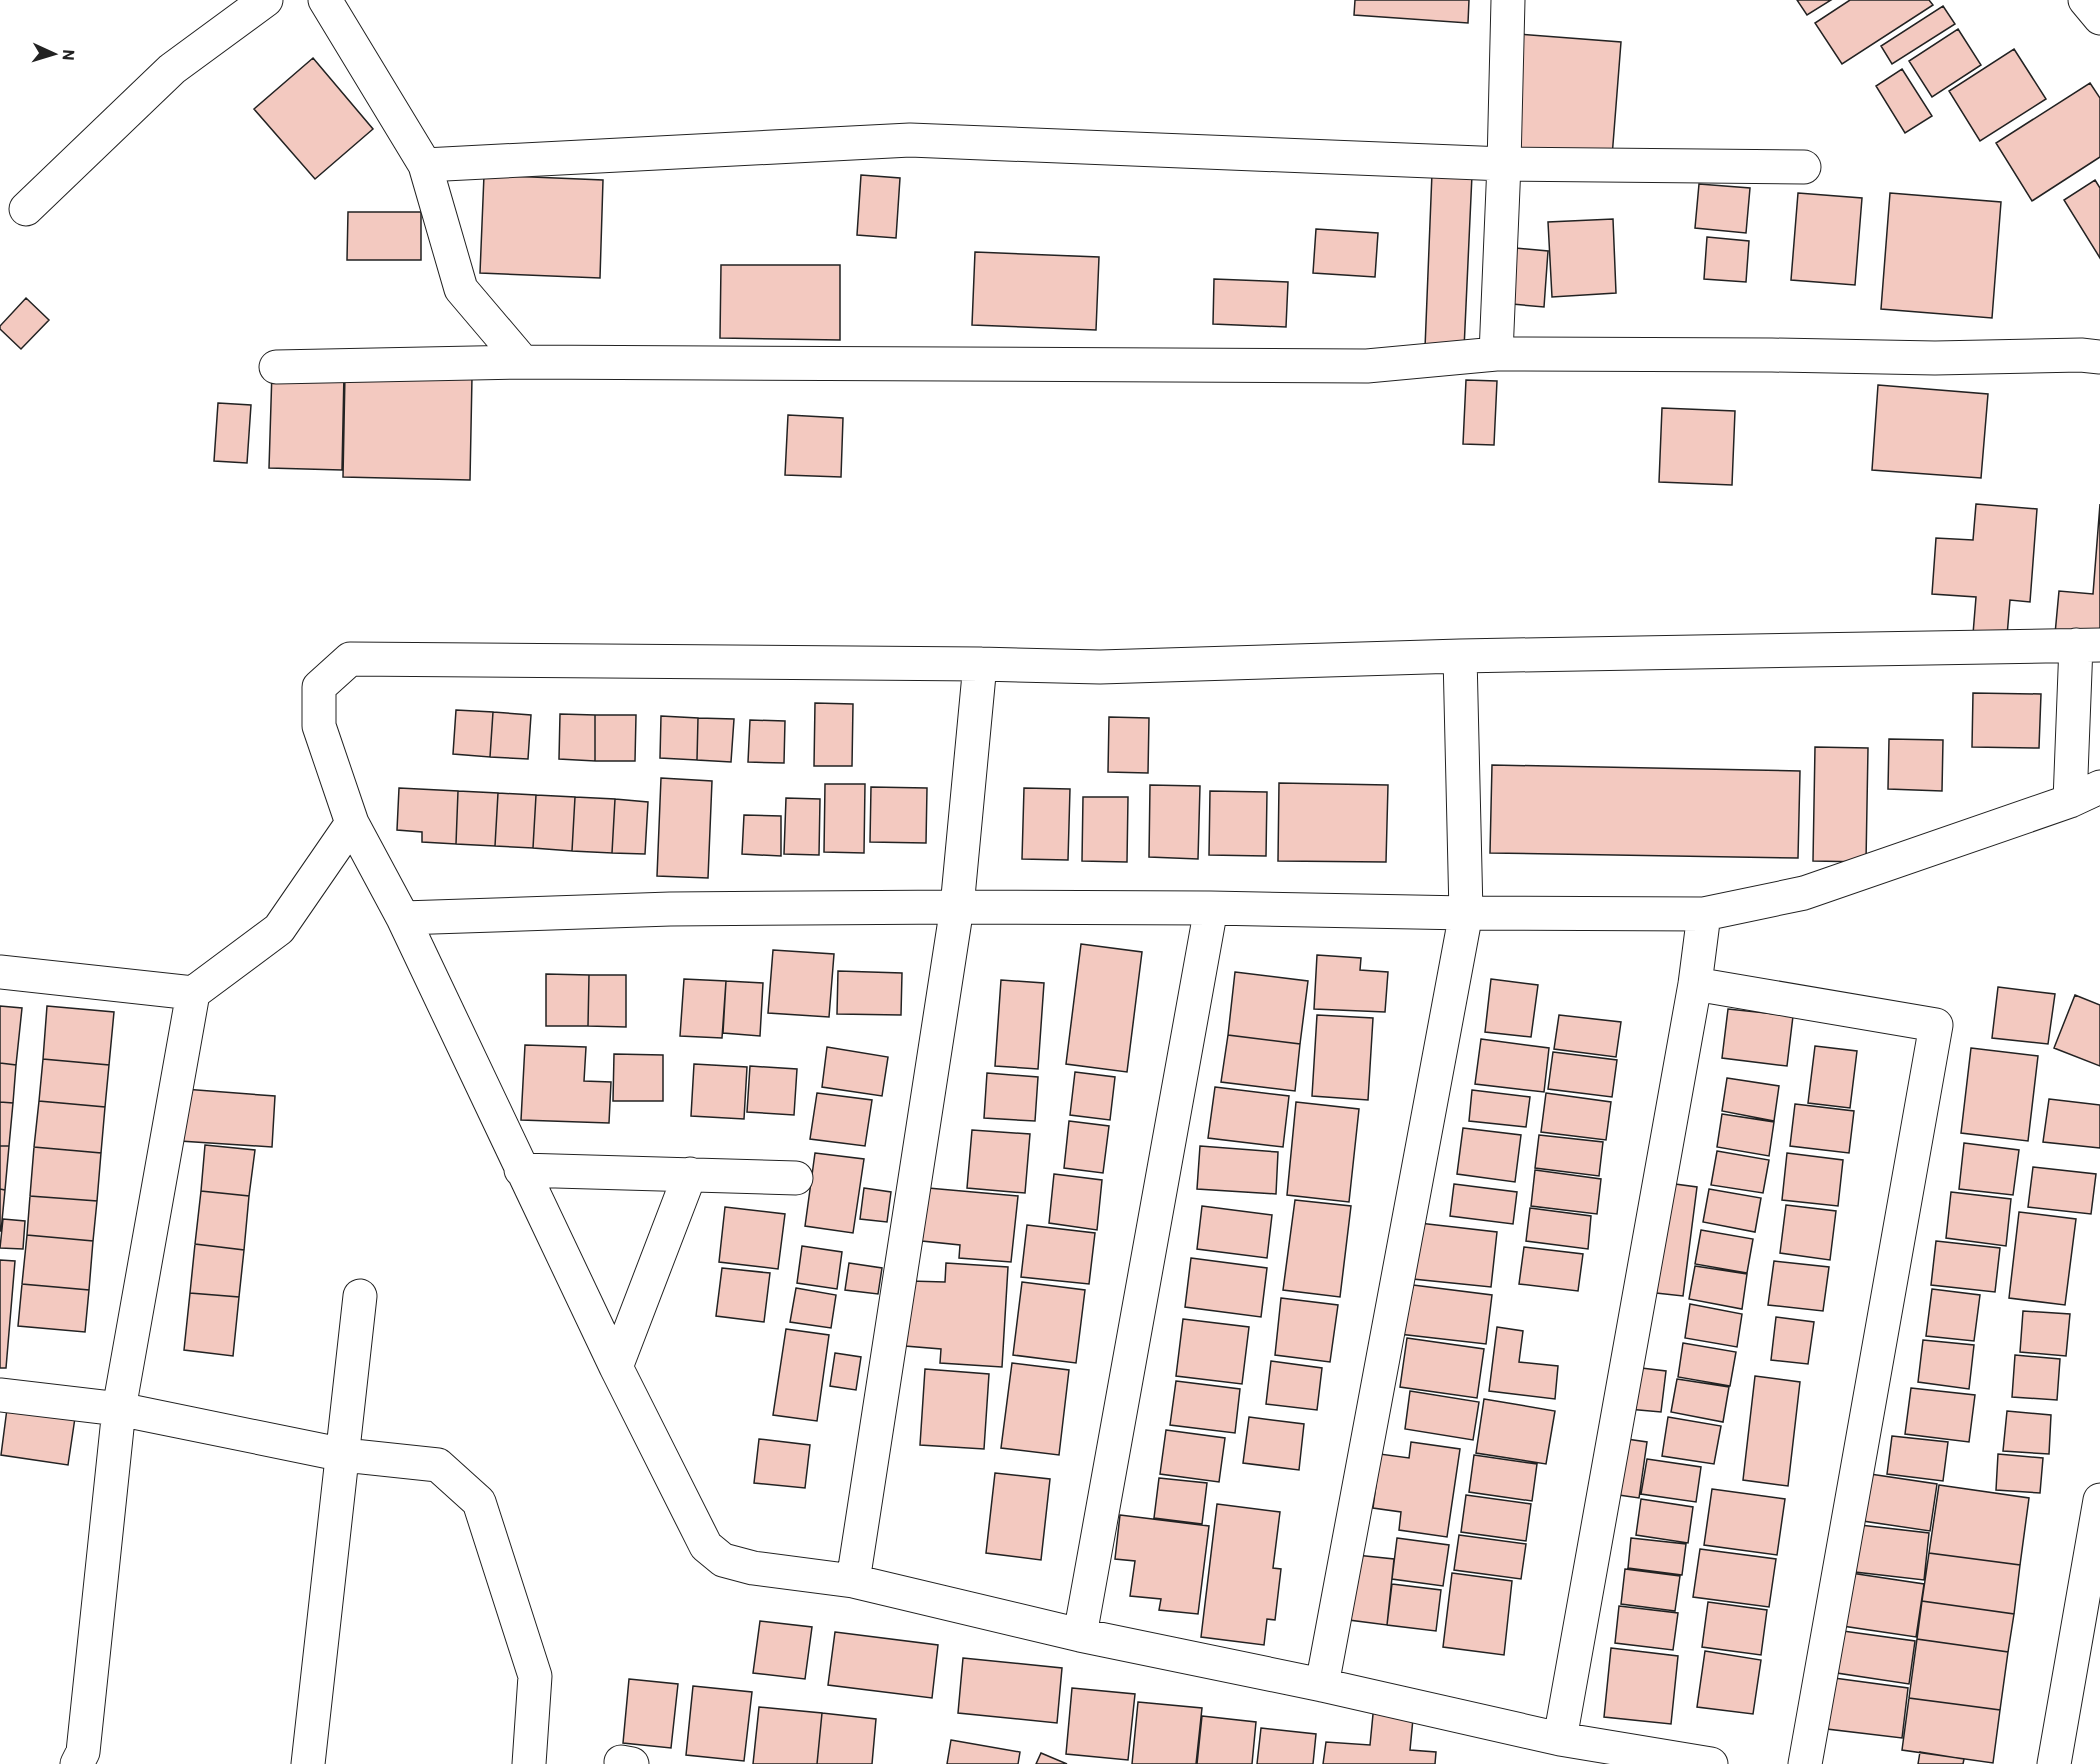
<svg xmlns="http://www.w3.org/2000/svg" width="2100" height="1764" font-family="Barlow,sans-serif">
	<rect width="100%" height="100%" fill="#fff"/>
	<path fill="#f3c9c0" stroke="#222" stroke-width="1.5" d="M1355,0H1469L1468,23L1354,15Z
		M1797,0H1831L1807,15Z
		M1850,0H1929L1933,5L1842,64L1815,23Z
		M1943,6L1955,24L1892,64L1881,46Z
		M1958,29L1981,65L1932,97L1909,61Z
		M1519,34L1621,42L1612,157L1510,149Z
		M2014,49L2046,99L1980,141L1949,91Z
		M313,58L373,129L315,179L254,109Z
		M1902,69L1932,116L1905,133L1876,86Z
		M2090,83L2100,98V157L2032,201L1996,143Z
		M1432,173L1472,175L1464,349L1425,348Z
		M484,175L603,180L600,278L480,273Z
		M861,175L900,178L896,238L857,235Z
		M2095,180L2100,188V258L2064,200Z
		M1699,184L1750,188L1746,233L1695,228Z
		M1798,193L1862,198L1855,285L1791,280Z
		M1890,193L2001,202L1992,318L1881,309Z
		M348,212H421V260H347Z
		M1613,219L1616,293L1552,297L1548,222Z
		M1316,229L1378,233L1375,277L1313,273Z
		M1707,237L1749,241L1746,282L1704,279Z
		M1505,247L1548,251L1544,307L1501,303Z
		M975,252L1099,257L1096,330L972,325Z
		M721,265H840V340L720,338Z
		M1214,279L1288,282L1286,327L1213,324Z
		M26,298L49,320L21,349L0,329V326Z
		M272,371L344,373L342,470L269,468Z
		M345,374L472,377L470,480L343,477Z
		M1466,380L1497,381L1494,445L1463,444Z
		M1878,385L1988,394L1981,478L1872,470Z
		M218,403L251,405L247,463L214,461Z
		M1662,408L1735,411L1732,485L1659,482Z
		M788,415L843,418L841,477L785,475Z
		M1976,504L2037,509L2030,602L2010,600L2007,636L1973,634L1976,597L1932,594L1936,538L1973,540Z
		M2100,504V638L2055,634L2059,591L2093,594Z
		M1973,693L2041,694L2039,748L1972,747Z
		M815,703L853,704L852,766H814Z
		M456,710L493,712L490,757L453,754Z
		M493,712L531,715L528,759L490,757Z
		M560,714L595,715V761L559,759Z
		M595,715H636L635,761H595Z
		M661,716L698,718L697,760L660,758Z
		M1109,717L1149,718L1148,773L1108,772Z
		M698,718L734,719L731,762L697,760Z
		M750,720L785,721L784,763L748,762Z
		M1889,739L1943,740L1942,791L1888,789Z
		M1815,747L1868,748L1866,862L1813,861Z
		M1492,765L1800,771L1798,858L1490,853Z
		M661,778L712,781L708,878L657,876Z
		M1279,783L1388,785L1386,862L1278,861Z
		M825,784H865L864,853L824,852Z
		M1150,785L1200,786L1198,859L1149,857Z
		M871,787L927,788L926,843L870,842Z
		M399,788L458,791L456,844L422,842V832L397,830Z
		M1024,788L1070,789L1068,860L1022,859Z
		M458,791L498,793L495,846L456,844Z
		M1210,791L1267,792L1266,856L1209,855Z
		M498,793L536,795L533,848L495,846Z
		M536,795L575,797L572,851L533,848Z
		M575,797L615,799L612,853L572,851Z
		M1083,797H1128L1127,862L1082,861Z
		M786,798L820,799L819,855L784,854Z
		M615,799L648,802L645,854L612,853Z
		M744,815L781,816V856L742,854Z
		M1081,944L1142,952L1127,1072L1066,1064Z
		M773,950L834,954L829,1017L768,1013Z
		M1317,955L1361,958L1360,970L1388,972L1385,1012L1314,1009Z
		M838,971L902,973L901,1015L837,1014Z
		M1235,972L1308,981L1300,1044L1228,1035Z
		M546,974L589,975L588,1026H546Z
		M589,975H626V1027L588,1026Z
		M684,979L726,981L722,1038L680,1036Z
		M1491,979L1538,985L1531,1037L1485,1032Z
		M1001,980L1044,983L1038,1069L995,1066Z
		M726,981L763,983L760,1036L723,1033Z
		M1998,987L2055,994L2048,1044L1992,1038Z
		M2075,995L2100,1005V1066L2054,1048Z
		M0,1006L22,1008L16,1065L0,1063Z
		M47,1006L114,1012L109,1065L43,1059Z
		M1728,1009L1793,1016L1787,1066L1722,1058Z
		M1317,1015L1373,1018L1368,1100L1312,1096Z
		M1559,1015L1621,1022L1616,1057L1554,1049Z
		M1228,1035L1300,1044L1295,1091L1221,1082Z
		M1481,1039L1549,1048L1544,1092L1475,1084Z
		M525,1045L586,1047L584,1081L611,1082L609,1123L521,1120Z
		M1815,1046L1857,1051L1850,1108L1808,1103Z
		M827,1047L888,1057L882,1096L822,1087Z
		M1971,1048L2038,1056L2028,1141L1961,1133Z
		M1553,1052L1617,1060L1612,1097L1548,1089Z
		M614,1054L663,1055V1101H613Z
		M43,1059L109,1065L105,1107L39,1101Z
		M0,1063L16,1065L13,1103L0,1102Z
		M694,1064L747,1067L744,1119L691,1116Z
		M750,1066L797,1069L794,1115L747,1112Z
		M1075,1072L1115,1077L1110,1120L1070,1115Z
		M987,1073L1038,1077L1035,1121L984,1118Z
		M1727,1078L1779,1086L1774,1121L1722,1111Z
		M1215,1087L1289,1096L1283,1147L1208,1138Z
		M184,1089L275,1096L272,1147L180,1141Z
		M1472,1090L1530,1097L1526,1127L1469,1121Z
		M817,1093L872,1100L865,1146L810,1139Z
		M1546,1093L1611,1102L1606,1140L1541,1132Z
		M2049,1099L2100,1105V1148L2043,1142Z
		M39,1101L105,1107L101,1153L34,1147Z
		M0,1102L13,1103L9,1146H0Z
		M1296,1102L1359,1109L1349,1202L1287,1195Z
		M1795,1104L1854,1111L1849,1153L1790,1146Z
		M1722,1114L1774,1122L1769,1156L1717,1147Z
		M1069,1121L1109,1126L1103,1173L1064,1168Z
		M1463,1128L1521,1135L1515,1182L1457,1174Z
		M972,1130L1030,1134L1025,1193L967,1188Z
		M1539,1135L1603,1142L1599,1176L1535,1168Z
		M1964,1143L2019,1150L2013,1195L1959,1189Z
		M205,1145L255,1150L249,1196L201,1191Z
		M0,1146H9L5,1190L0,1189Z
		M1200,1146L1278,1152L1276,1194L1197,1189Z
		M34,1147L101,1153L97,1201L30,1196Z
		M1717,1151L1769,1160L1763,1193L1711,1185Z
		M815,1153L864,1159L853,1233L805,1226Z
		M1787,1153L1843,1160L1838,1206L1782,1200Z
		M2033,1167L2096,1174L2091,1214L2028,1207Z
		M1535,1170L1601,1179L1597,1214L1531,1206Z
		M1054,1174L1102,1180L1097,1230L1049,1223Z
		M1660,1182L1697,1187L1683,1296L1647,1292Z
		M1454,1184L1517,1192L1513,1224L1450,1216Z
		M864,1188L891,1192L887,1222L860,1219Z
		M928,1188L1018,1196L1011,1262L959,1258L960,1245L922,1241Z
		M0,1189L5,1190L1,1231H0Z
		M1709,1189L1761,1198L1755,1232L1703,1222Z
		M201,1191L249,1196L244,1250L195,1244Z
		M1951,1192L2011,1199L2006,1246L1946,1238Z
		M30,1196L97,1201L93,1241L27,1235Z
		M1295,1200L1351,1206L1340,1297L1283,1290Z
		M1786,1205L1836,1211L1830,1260L1780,1253Z
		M1202,1206L1272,1215L1267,1258L1197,1249Z
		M725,1207L785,1214L778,1269L719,1262Z
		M1530,1208L1591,1216L1588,1249L1526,1241Z
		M2019,1212L2076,1219L2065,1305L2009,1298Z
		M3,1219L25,1221L23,1249L0,1248Z
		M1419,1223L1497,1232L1491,1287L1413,1279Z
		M1027,1225L1095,1233L1089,1284L1021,1277Z
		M1701,1230L1753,1239L1747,1273L1695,1264Z
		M27,1235L93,1241L89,1290L22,1284Z
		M1936,1241L2000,1248L1995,1292L1931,1285Z
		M195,1244L244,1250L239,1297L190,1293Z
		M802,1246L842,1252L837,1289L797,1283Z
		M1524,1247L1583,1254L1578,1291L1519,1284Z
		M1191,1258L1267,1268L1261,1317L1185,1307Z
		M0,1260L15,1261L6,1368H0Z
		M1774,1261L1829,1267L1823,1311L1768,1305Z
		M849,1263L882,1268L878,1294L845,1290Z
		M946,1263L1008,1267L1002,1367L940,1363L941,1349L905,1346L910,1281L945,1282Z
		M1695,1266L1747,1274L1742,1309L1689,1299Z
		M722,1268L770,1273L764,1322L716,1316Z
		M1022,1282L1085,1290L1076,1363L1013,1355Z
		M22,1284L89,1290L85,1332L18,1326Z
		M1405,1284L1492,1295L1486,1344L1399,1334Z
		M796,1288L836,1295L831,1328L790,1322Z
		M1932,1289L1980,1295L1974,1341L1926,1336Z
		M190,1293L239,1297L233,1356L184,1350Z
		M1281,1298L1338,1305L1330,1362L1275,1355Z
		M1690,1304L1742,1314L1737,1347L1685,1338Z
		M2023,1311L2070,1314L2066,1356L2020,1352Z
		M1776,1317L1814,1322L1808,1364L1771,1360Z
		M1183,1319L1249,1327L1242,1384L1176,1376Z
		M1497,1327L1523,1331L1519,1362L1558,1366L1555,1399L1489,1391Z
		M786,1329L829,1335L817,1421L773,1415Z
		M1407,1338L1484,1349L1477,1398L1400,1387Z
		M1923,1340L1974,1345L1969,1389L1918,1382Z
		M1683,1343L1736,1352L1730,1386L1678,1377Z
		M835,1353L861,1357L856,1390L830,1386Z
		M2015,1355L2060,1359L2057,1400L2012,1397Z
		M1271,1361L1322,1368L1317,1410L1266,1404Z
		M1012,1363L1069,1370L1059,1455L1001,1448Z
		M1633,1367L1666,1371L1661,1412L1628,1409Z
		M925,1369L989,1374L984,1449L920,1445Z
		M1755,1376L1800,1382L1788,1486L1743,1480Z
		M1677,1379L1729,1387L1723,1422L1671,1412Z
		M1176,1381L1240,1389L1235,1433L1170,1425Z
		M1911,1388L1975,1395L1969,1442L1905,1434Z
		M1410,1391L1479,1402L1473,1440L1405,1429Z
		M1484,1399L1555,1411L1546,1464L1476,1453Z
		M8,1401L76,1411L68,1465L1,1455Z
		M2007,1411L2051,1415L2049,1454L2003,1451Z
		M1249,1417L1304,1424L1299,1470L1243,1463Z
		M1668,1417L1721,1426L1714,1464L1662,1456Z
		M1166,1430L1225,1438L1219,1482L1160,1474Z
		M1892,1436L1948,1442L1943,1481L1887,1474Z
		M1620,1438L1647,1442L1639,1498L1612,1494Z
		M759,1439L810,1445L805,1488L754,1483Z
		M1411,1442L1460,1449L1447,1537L1399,1530L1401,1512L1373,1508L1380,1454L1409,1458Z
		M1998,1454L2043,1458L2040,1493L1996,1490Z
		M1474,1455L1537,1464L1532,1501L1469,1492Z
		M1647,1459L1701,1467L1696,1502L1641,1494Z
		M995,1473L1050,1479L1041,1560L986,1553Z
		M1870,1474L1937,1484L1930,1531L1863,1521Z
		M1159,1478L1207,1483L1202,1524L1154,1518Z
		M1939,1485L2029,1498L2020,1565L1929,1553Z
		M1712,1489L1785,1499L1777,1555L1704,1545Z
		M1466,1495L1531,1504L1526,1541L1461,1532Z
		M1641,1499L1693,1507L1688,1543L1636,1535Z
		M1217,1504L1280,1512L1273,1568L1281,1569L1275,1620L1267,1619L1264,1645L1201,1637Z
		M1120,1515L1209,1526L1198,1614L1159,1610L1161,1599L1130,1596L1135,1561L1115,1559Z
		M1860,1525L1929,1533L1924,1580L1855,1572Z
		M1459,1535L1526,1544L1521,1579L1454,1570Z
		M1397,1538L1449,1545L1443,1586L1392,1579Z
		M1631,1538L1686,1544L1682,1575L1628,1568Z
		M1700,1549L1776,1559L1769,1607L1693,1597Z
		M1929,1553L2020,1565L2014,1614L1922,1601Z
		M1356,1555L1394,1559L1387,1625L1349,1620Z
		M1625,1569L1680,1576L1675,1611L1621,1604Z
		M1844,1572L1924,1584L1916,1637L1836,1625Z
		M1452,1573L1512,1581L1504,1655L1443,1647Z
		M1392,1584L1441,1590L1436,1631L1387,1625Z
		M1922,1601L2014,1614L2008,1652L1917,1639Z
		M1708,1602L1767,1610L1761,1655L1702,1647Z
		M1619,1606L1678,1613L1673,1650L1615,1643Z
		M760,1621L812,1627L805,1679L753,1673Z
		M1843,1631L1915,1641L1909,1684L1837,1673Z
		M835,1632L938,1645L932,1698L828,1685Z
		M1917,1639L2008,1652L2000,1710L1909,1698Z
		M1611,1648L1678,1656L1671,1724L1604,1717Z
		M1705,1651L1761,1660L1753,1714L1697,1707Z
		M963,1658L1062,1668L1057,1723L958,1713Z
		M1834,1678L1908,1688L1902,1738L1827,1729Z
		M629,1679L678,1684L671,1748L623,1743Z
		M693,1686L752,1692L744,1761L686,1755Z
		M1072,1688L1135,1694L1128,1760L1066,1754Z
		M1909,1698L2000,1710L1993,1763L1902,1750Z
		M1138,1702L1202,1708L1196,1764H1132Z
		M1374,1704L1414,1708L1410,1750L1436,1752L1435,1764H1323L1326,1742L1370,1745Z
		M759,1707L822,1713L817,1764H753Z
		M822,1713L876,1719L872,1764H817Z
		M1202,1716L1256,1722L1252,1764H1197Z
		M1261,1728L1316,1734L1313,1764H1257Z
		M951,1740L1020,1752L1018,1764H947Z
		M1920,1752L1964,1759L1963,1764H1918Z
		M1041,1753L1067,1764H1036Z"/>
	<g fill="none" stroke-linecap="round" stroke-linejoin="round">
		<defs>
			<path id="minor" d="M325,0L425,165L461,289L523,362
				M425,165L910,140L1504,164L1804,167
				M26,209L172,69L266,0
				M1496,354L1504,164L1508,0
				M276,367L523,362L1367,366L1496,354L1772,355L1935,358L2081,355L2100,357
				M2070,801L2076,645
				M403,918L670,909L957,907L1211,908L1466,913L1704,914L1804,893L2070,801L2100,787
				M0,972L193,993L279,929L352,823
				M1695,984L1936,1025L1805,1764
				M521,1170L796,1178
				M616,1367L690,1174
				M0,1395L119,1409L344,1455L438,1465L479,1502L535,1676L529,1764
				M853,1581L957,907L980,664
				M1080,1635L1211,908
				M1322,1685L1466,913L1460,656
				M1560,1739L1695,984L1704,914
				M621,1762L632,1764
				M77,1764L83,1752L119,1409L193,993
				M308,1764L360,1296
				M1711,1764L1560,1739L1322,1685L1080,1635L853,1581L753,1568L723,1560L706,1546L616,1367L403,918L352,823L319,726V687L350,659L980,664L1100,667L1460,656L2100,645
				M2054,1764L2100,1500"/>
			<path id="secondary" d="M2085,0L2100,18"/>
		</defs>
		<use href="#minor" stroke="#222" stroke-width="35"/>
		<use href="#secondary" stroke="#222" stroke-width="35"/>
		<use href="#minor" stroke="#fff" stroke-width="33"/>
		<use href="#secondary" stroke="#fff" stroke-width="33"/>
	</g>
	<g transform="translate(54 54) rotate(94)" stroke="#ffffff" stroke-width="4.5" paint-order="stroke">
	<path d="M0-4.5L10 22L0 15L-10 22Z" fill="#222222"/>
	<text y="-9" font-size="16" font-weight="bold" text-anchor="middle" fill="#222222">N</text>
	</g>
</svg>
